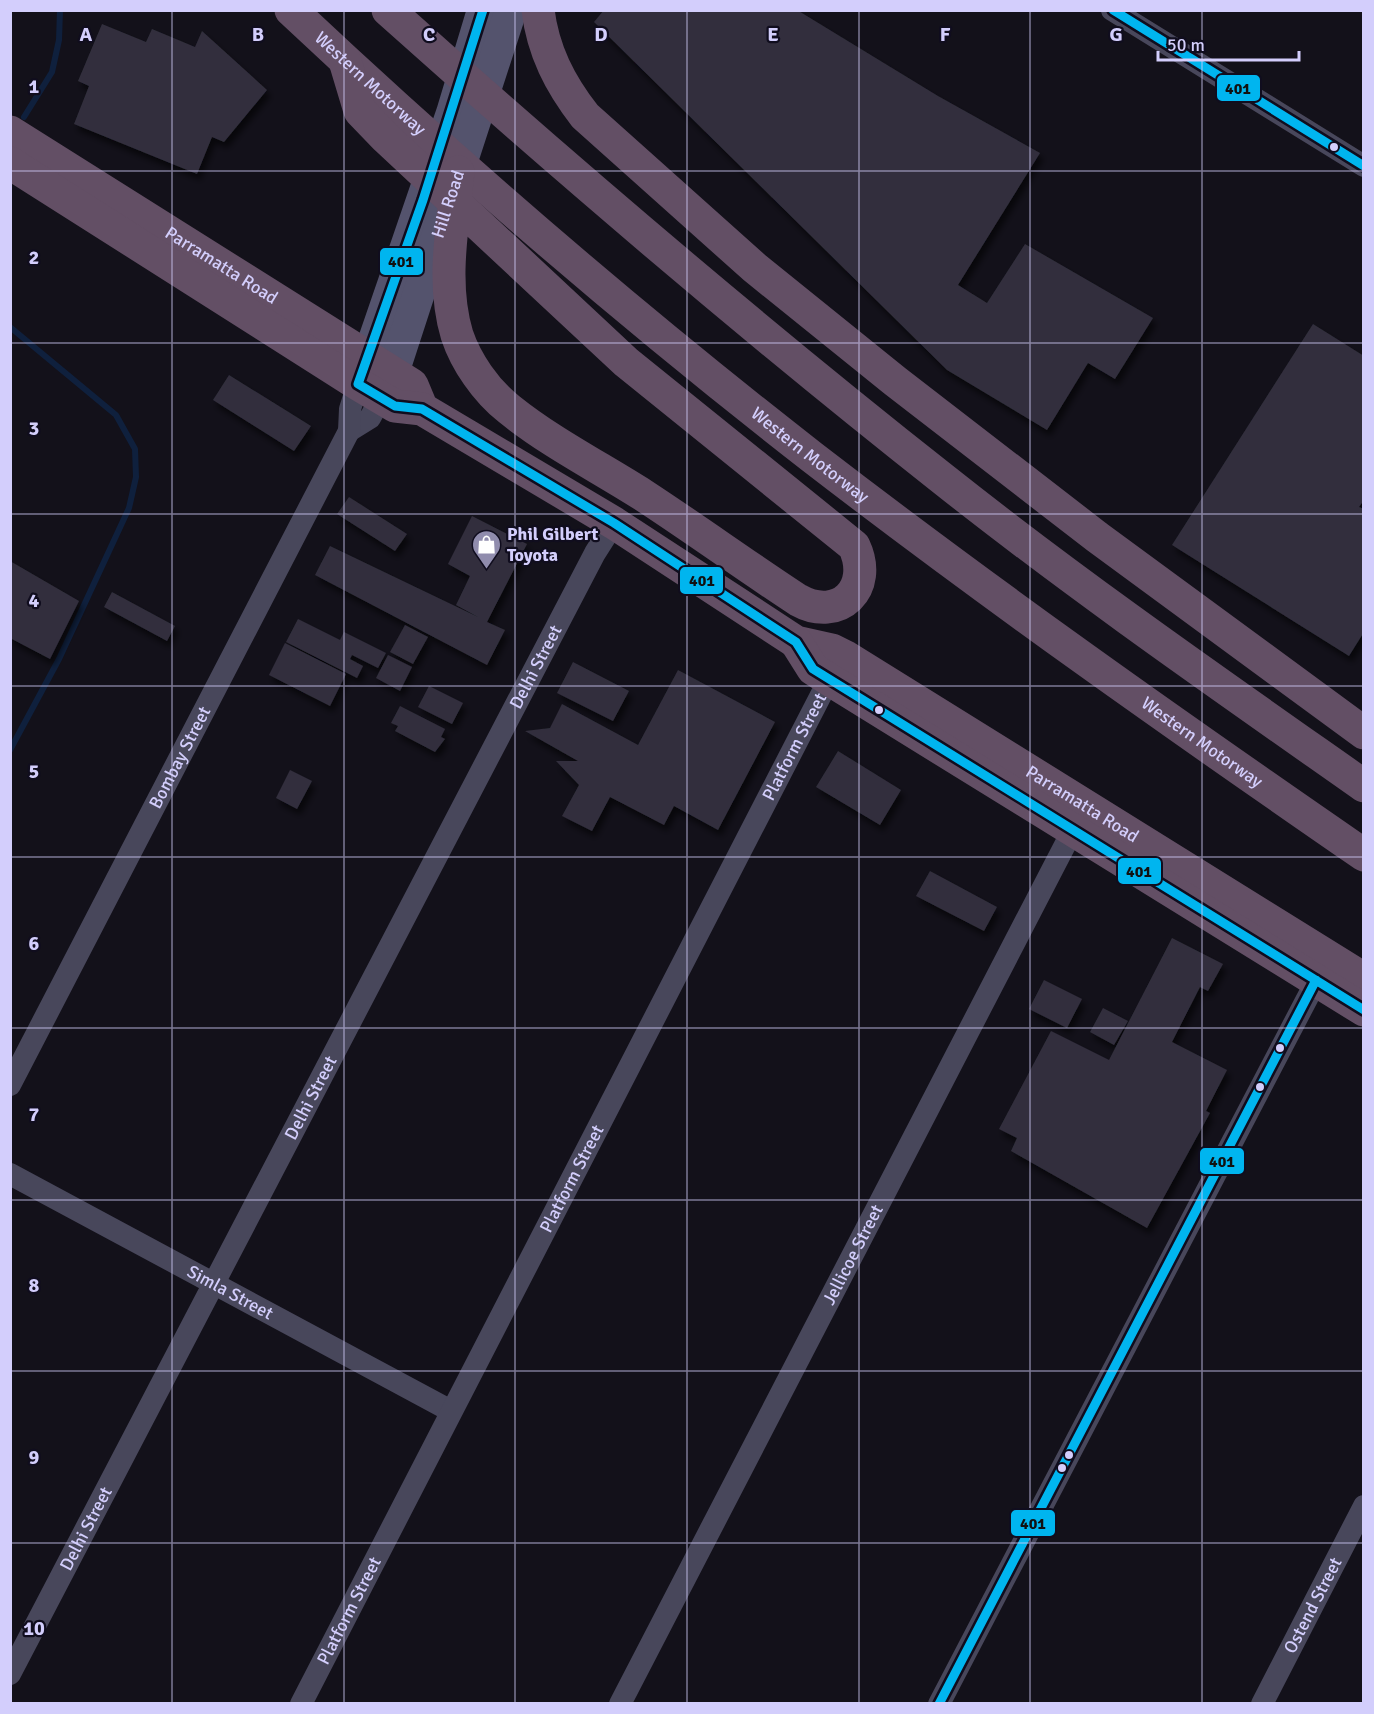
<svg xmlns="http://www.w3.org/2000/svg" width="1374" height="1714" font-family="Signika,sans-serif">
	<defs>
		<filter id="shadow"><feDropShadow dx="3.5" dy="6" stdDeviation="3" flood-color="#0009"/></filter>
	</defs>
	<rect width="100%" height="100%" fill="#13111a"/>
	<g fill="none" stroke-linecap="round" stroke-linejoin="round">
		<path stroke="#0f203d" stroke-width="6" d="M24,117L52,72L59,40L60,10
			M10,327L116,415L135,449L136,477L129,508L59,659L10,750"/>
	</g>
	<path fill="#312f3c" filter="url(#shadow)" d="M604,10H797L938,96L1040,153L958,285L987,303L1025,244L1153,318L1115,379L1088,363L1047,430L947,370L594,22Z
		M102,24L146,42L152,29L195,47L202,31L267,90L224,142L212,137L197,174L74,124L89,86L78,81Z
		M1313,324L1364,356V500L1359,507L1364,509V632L1349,656L1172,545Z
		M229,375L311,426L294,451L213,400Z
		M349,497L407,534L395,551L337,514Z
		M472,516L527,544L487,622L505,630L487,665L315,575L330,546L478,617L456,605L470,576L448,564Z
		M10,561L79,601L50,659L10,638Z
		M112,592L175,626L167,641L104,607Z
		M298,619L340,640L344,632L386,653L378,668L352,655L350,659L363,666L357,678L286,642Z
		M405,625L428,637L413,664L390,652Z
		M285,643L346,674L330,706L269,675Z
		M388,655L412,667L400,691L376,678Z
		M573,662L629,691L613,721L557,693Z
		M678,670L775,722L718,830L674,806L664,825L610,797L592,831L562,816L579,785L556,761H578L525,731L550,728L562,704L638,745Z
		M429,686L463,703L452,724L418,707Z
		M400,706L445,729L441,737L445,739L435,752L395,731L398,726L391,723Z
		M838,751L901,790L880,825L816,787Z
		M290,770L312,781L297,809L276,798Z
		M930,871L997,907L984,931L916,896Z
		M1172,938L1223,964L1208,991L1200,987L1172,1042L1227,1070L1206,1111L1210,1113L1147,1228L1011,1151L1017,1138L999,1129L1051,1031L1109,1060Z
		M1044,980L1082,999L1067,1028L1029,1009Z
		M1103,1008L1128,1021L1114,1045L1090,1032Z"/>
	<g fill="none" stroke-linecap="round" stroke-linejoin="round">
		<g stroke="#48475b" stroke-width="22">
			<path d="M1112,10L1364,166"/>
			<path d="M349,431L370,418L381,398"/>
			<path id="s1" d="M10,1085L349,431L350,409L358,384"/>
			<path id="s2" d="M10,1174L451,1411"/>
			<path id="s3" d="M10,1674L595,553L614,523"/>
			<path id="s4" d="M301,1704L821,695L838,669"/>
			<path id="s5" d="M620,1704L1079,818"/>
			<path d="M939,1704L1323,968"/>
			<path id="s6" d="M1262,1704L1364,1506"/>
		</g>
		<g stroke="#54536d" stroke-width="32">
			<path d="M360,381L452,113L483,10"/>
			<path id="s7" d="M382,397L393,373L511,10"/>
		</g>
		<g stroke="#634f65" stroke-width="33">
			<path id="s8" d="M291,10C458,167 631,316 812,457C991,595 1177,726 1364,855"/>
			<path d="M388,10C569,172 753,329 943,479C1079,587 1222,686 1364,786"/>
			<path d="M538,10C543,51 560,84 585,116L755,268L895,381L1097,537L1364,733"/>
			<path d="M345,61L360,111L386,138L626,362L854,546C874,588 839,623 798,600C746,566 695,529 643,495C599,467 550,442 509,409C486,391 466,362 457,335C441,282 453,225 458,172"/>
			<path id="s9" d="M10,132L412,385L422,409"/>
			<path id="s10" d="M10,163L358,384L395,406L422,409L614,523L796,642L832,650L846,657L1364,979"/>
			<path d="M796,642L813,669L830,680L1364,1010"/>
		</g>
		<defs>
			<path id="bus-1" d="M483,10L423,200L358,384L395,406L422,409L614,523L796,642L813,669L1364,1010
				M1113,10L1364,166
				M939,1704L1316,980"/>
		</defs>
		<use href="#bus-1" stroke="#100d1e" stroke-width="14"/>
		<use href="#bus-1" stroke="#00b5ef" stroke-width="9"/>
	</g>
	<path fill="none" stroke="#d3cefc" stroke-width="1.5" stroke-opacity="0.55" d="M172,10V1704M344,10V1704M515,10V1704M687,10V1704M859,10V1704M1030,10V1704M1202,10V1704M10,171H1364M10,343H1364M10,514H1364M10,686H1364M10,857H1364M10,1028H1364M10,1200H1364M10,1371H1364M10,1543H1364"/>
	<defs>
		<symbol id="shop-pin" viewBox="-11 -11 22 30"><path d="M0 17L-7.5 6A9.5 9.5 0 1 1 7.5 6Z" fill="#908cad" stroke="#100d1e"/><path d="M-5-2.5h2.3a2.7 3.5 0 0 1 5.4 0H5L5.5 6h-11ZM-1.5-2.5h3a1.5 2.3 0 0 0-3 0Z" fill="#fff"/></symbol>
	</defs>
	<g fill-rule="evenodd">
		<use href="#shop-pin" x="470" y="528" width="33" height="45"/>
	</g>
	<g fill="#d3cefc" stroke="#100d1e" stroke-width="2">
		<circle cx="1334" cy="147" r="5"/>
		<circle cx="879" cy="710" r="5"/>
		<circle cx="1280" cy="1048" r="5"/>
		<circle cx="1260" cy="1087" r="5"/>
		<circle cx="1069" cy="1455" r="5"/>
		<circle cx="1062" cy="1468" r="5"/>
	</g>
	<g text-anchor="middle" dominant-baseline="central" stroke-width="4.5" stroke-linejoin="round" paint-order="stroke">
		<g font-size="18" fill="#d3cefc" stroke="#100d1e">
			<text stroke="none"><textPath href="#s8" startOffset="108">Western Motorway</textPath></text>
			<text stroke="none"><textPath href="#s7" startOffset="204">Hill Road</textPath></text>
			<text stroke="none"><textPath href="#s9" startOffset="250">Parramatta Road</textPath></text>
			<text stroke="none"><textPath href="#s8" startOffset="684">Western Motorway</textPath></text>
			<text stroke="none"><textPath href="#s3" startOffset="1136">Delhi Street</textPath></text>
			<text stroke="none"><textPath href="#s8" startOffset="1170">Western Motorway</textPath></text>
			<text stroke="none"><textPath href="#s4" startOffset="1077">Platform Street</textPath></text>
			<text stroke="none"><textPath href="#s1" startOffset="369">Bombay Street</textPath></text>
			<text stroke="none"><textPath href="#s10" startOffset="1254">Parramatta Road</textPath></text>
			<text stroke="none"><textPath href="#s3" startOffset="650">Delhi Street</textPath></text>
			<text stroke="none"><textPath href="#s4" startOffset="591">Platform Street</textPath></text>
			<text stroke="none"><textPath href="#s5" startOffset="506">Jellicoe Street</textPath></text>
			<text stroke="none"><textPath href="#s2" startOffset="250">Simla Street</textPath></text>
			<text stroke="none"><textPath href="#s3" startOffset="164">Delhi Street</textPath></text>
			<text stroke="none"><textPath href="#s6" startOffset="111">Ostend Street</textPath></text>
			<text stroke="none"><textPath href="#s4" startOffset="105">Platform Street</textPath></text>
		</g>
		<g font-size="18" font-weight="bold" fill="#d3cefc" stroke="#100d1e" text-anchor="start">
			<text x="507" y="534">Phil Gilbert<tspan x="507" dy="21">Toyota</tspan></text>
		</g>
	</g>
	<g font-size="20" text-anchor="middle" font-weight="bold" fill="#d3cefc" stroke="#100d1e" stroke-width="4.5" stroke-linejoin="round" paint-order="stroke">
		<text x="86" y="41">A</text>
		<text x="258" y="41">B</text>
		<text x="429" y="41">C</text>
		<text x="601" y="41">D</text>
		<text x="773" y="41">E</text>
		<text x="945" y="41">F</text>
		<text x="1116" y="41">G</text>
		<text x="34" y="93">1</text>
		<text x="34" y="264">2</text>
		<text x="34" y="435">3</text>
		<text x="34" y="607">4</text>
		<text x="34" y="778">5</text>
		<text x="34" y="950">6</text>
		<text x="34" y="1121">7</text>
		<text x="34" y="1292">8</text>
		<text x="34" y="1464">9</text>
		<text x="34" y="1635">10</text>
	</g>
	<g stroke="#100d1e" stroke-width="2">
		<rect x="1216" y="74" width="45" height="28" rx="6" fill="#00b5ef"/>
		<rect x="379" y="247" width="45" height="29" rx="6" fill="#00b5ef"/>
		<rect x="679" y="566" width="45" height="29" rx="6" fill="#00b5ef"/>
		<rect x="1117" y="857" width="45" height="28" rx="6" fill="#00b5ef"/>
		<rect x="1199" y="1147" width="46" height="28" rx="6" fill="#00b5ef"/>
		<rect x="1010" y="1509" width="46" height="28" rx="6" fill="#00b5ef"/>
	</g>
	<g font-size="16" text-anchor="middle" font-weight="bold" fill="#111">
		<text x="1238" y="94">401</text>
		<text x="401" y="267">401</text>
		<text x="702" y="586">401</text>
		<text x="1139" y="877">401</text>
		<text x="1222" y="1167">401</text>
		<text x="1033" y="1529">401</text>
	</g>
	<rect width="1374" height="1714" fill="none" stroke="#d3cefc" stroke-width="24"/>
	<path d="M1158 51v9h141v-9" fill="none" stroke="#d3cefc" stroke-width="3"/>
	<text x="1167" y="51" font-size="18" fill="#d3cefc" stroke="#100d1e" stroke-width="4.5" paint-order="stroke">50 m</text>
</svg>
